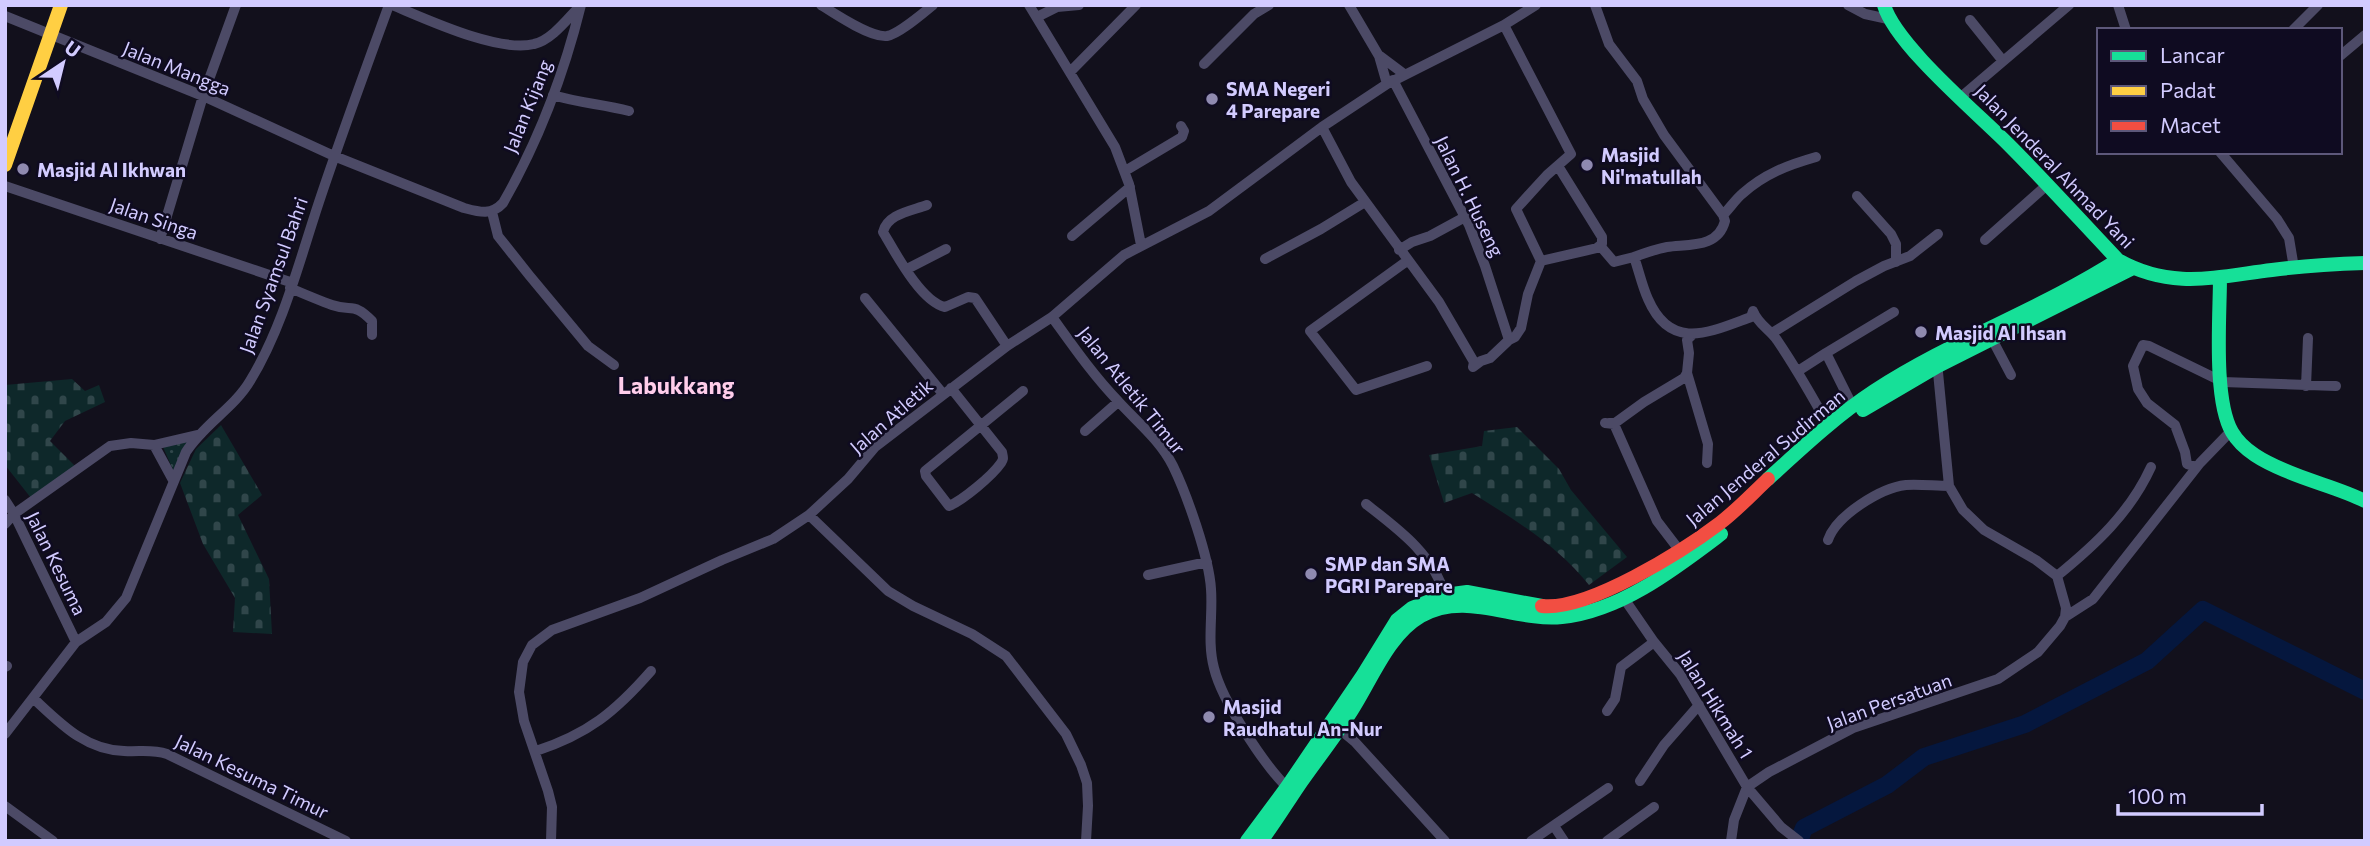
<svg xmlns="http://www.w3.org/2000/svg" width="2370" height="846" font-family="Commissioner,sans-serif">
	<defs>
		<pattern id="grass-dots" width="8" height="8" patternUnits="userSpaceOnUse" patternTransform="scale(1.75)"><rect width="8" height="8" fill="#0e282a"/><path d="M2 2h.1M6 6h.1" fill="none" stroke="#30464a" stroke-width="1.8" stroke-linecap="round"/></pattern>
		<pattern id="cemetery-stones" width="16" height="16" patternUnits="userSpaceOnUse" patternTransform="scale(1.75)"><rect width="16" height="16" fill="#0e282a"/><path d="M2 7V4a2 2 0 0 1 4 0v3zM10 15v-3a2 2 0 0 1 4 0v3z" fill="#30464a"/></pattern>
	</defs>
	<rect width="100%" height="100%" fill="#12101c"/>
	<path fill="url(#grass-dots)" d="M190,440L174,472L163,447Z"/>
	<path fill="url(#cemetery-stones)" d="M72,379L85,391L99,385L105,402L65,421L50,441L75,466L31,498L5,465V385Z
		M221,425L262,495L238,515L269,579L272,634L233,632L235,598L203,544L180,483L196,449Z
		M1517,427L1559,469L1571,490L1627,557L1589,585C1557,545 1515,520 1472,493L1444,503L1429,455L1482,446L1484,431Z"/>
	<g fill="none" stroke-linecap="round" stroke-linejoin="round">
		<path stroke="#05173e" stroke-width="18" d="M1799,841L1804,828L1887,785L1924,757L2025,724L2147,661L2203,610L2365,691"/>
		<path stroke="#4c4a66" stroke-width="10" d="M392,5C426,19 498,53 534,44C552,40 568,18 580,6
			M821,5C835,14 871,38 887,36C899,34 923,13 933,5
			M1029,5L1115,147L1129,184L1141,245
			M1349,5L1379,56L1387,84
			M1595,5L1609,44L1637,81L1643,99L1664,135L1723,215C1730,208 1735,200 1742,194C1764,174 1788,165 1816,157
			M1848,5L1865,14L1888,19
			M2118,5L2126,30
			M5,16L203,96L334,156L464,208C479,212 491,216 503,203C538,142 564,74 581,5
			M1037,17L1057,7L1079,5
			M1970,20L2003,61
			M1504,25L1571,154L1547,175L1516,209L1541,261
			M2293,30L2318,5
			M1380,56L1404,74
			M2340,56L2365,35
			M1204,64L1254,14L1269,5
			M1071,71L1136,5
			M1393,80L1469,225L1485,266L1509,340L1515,337L1521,328L1528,294L1541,261L1597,248L1602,244V237L1558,166
			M553,95C578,103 603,104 629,111
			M1961,97L2069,5
			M1322,127L1351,182L1439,302L1474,362L1473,367L1481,361L1490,358L1509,340
			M2220,152L2277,219L2289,238L2294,268
			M1125,171L1182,137L1184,131L1181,126
			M5,186L293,283
			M1857,196L1891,234L1896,244V262
			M927,205C911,211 887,214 883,232C895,252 921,302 945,307L968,297L975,298L1007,346
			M492,212L498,236L529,275L588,346L614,365
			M1072,236L1130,187
			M160,239L203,96L236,5
			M1985,240L2047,185
			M1597,248H1602L1614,262L1634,257C1639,271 1642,286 1648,299C1671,352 1710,332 1751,317L1753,311C1758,324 1769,329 1777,340C1796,368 1812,396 1828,425
			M1399,250L1412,242L1430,236L1465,217
			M1634,257C1645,253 1656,249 1667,247C1690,244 1718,248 1725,221L1723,215
			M1265,259L1321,229L1365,202
			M1407,261L1310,331L1356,390L1427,366
			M907,269L946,249
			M290,288C304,294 318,300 332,305C352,312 354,302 372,321V335
			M865,298L943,394
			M1052,317C1073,346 1093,375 1118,401C1137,422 1160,440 1173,466C1187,495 1209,557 1211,589C1213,615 1207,642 1214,668C1222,701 1265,767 1290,790
			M1772,333L1856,281L1884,266L1910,256L1938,234
			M1692,335L1687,340L1689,353L1687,373L1708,444L1707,463
			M1992,339L2011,375
			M1826,353L1894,312
			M1798,371L1826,353L1853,407
			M2306,386L2308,338
			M951,388L1002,452C1003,458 1004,458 1001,463C992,476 963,500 949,506L926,476L925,471L1023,391
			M1605,423L1614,424L1657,521L1683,555
			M1609,423H1615L1644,402L1684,378L1687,373
			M1085,431L1118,402
			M154,445L173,480
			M2196,467L2187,464L2185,452L2175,425L2147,403L2138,389L2133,366L2143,345L2149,346L2223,382L2336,386
			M5,500L14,514L76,642
			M1366,504C1398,529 1433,554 1445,595
			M809,515L888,591L913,606L972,634L1006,656L1066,734L1081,765L1087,783L1088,806L1086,841
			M5,524L14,514L110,446L131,443L154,445L197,435
			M1828,540C1836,516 1880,488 1906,485C1920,484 1935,486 1949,486
			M1148,575L1207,562
			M2057,576C2095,545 2130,513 2151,467
			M1623,597L1654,642L1680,674L1747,787L1781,827L1799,841
			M2065,617L2093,599L2200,463L2231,431
			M5,667L7,666
			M33,698C60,723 85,750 124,751C140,752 152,749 167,754L346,841
			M1607,711L1615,699L1621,667L1654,642
			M1337,727L1355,742L1445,841
			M5,734L76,642L106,622L126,598L186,452C204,424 234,408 250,381C283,327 299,262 319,202C341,136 365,71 389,5
			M536,751C588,734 615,712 651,671
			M1640,781L1664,745L1699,705
			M5,806L53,841
			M1554,826L1564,841
			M551,841L552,807L548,791L524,721L519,692L523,662L532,645L552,630L640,598L722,560L773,539L809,515L848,479L875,447L1007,346L1052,317L1124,255L1209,211L1322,127L1387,84L1504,25L1536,5
			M1531,841L1608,788
			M1607,841L1654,807
			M1731,841L1734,820L1747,787L1769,772L1853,728L1998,679L2038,652L2060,626L2065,617L2066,608L2057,576L2036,560L1984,530L1963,510L1949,486L1937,362"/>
		<path stroke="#16e098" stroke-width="14" d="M1884,5C1895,44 1976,112 2008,144C2045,181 2081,221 2118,260C2171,290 2215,277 2272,270C2303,266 2334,264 2365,263
			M2220,277C2220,316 2213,399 2232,432C2243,451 2265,462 2284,470C2311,482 2339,488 2365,501
			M1863,410L1938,366L2131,269
			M1768,479C1802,448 1836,416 1874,391C1952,340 2040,310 2118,260
			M1247,841L1287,787L1363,675L1397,620L1412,608L1445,595L1467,592L1542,606
			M1261,841C1274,824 1285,806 1297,788C1315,762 1335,737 1352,710C1372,679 1388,635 1421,616C1466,590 1515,622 1562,617C1621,611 1676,568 1721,534"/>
		<path stroke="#ffcf43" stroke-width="14" d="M5,165L61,5"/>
		<path stroke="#f24e42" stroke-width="14" d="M1542,606C1588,611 1683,551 1720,523C1737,510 1752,494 1768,479"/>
	</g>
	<g fill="#8f8ab0" stroke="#0f0b21" stroke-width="2.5">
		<circle cx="1212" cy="99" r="7"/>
		<circle cx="1587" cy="165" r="7"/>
		<circle cx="23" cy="169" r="7"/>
		<circle cx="1921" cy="332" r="7"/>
		<circle cx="1311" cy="574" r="7"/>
		<circle cx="1209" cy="717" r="7"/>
	</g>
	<g text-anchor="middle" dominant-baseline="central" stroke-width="5" stroke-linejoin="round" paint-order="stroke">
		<g font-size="19" fill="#d2cbff" stroke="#0f0b21">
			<text transform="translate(177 68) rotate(22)">Jalan Mangga</text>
			<text transform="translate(527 106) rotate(-68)">Jalan Kijang</text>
			<text transform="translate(2055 166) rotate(46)">Jalan Jenderal Ahmad Yani</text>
			<text transform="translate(1470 196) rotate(64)">Jalan H. Huseng</text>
			<text transform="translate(154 218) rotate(19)">Jalan Singa</text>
			<text transform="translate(273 275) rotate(-70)">Jalan Syamsul Bahri</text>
			<text transform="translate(1132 390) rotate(51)">Jalan Atletik Timur</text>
			<text transform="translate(891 416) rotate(-41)">Jalan Atletik</text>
			<text transform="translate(1765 457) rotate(-40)">Jalan Jenderal Sudirman</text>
			<text transform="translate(57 563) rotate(64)">Jalan Kesuma</text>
			<text transform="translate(1889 701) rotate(-20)">Jalan Persatuan</text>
			<text transform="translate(1716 704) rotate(58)">Jalan Hikmah 1</text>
			<text transform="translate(252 776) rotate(26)">Jalan Kesuma Timur</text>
		</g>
		<g font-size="19" font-weight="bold" fill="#d2cbff" stroke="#0f0b21" text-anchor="start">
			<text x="1226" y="88">SMA Negeri<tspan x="1226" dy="22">4 Parepare</tspan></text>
			<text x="1601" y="154">Masjid<tspan x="1601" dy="22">Ni'matullah</tspan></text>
			<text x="37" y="169">Masjid Al Ikhwan</text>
			<text x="1935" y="332">Masjid Al Ihsan</text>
			<text x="1325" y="563">SMP dan SMA<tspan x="1325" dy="22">PGRI Parepare</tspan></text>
			<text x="1223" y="706">Masjid<tspan x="1223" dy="22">Raudhatul An-Nur</tspan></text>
		</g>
		<g font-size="23" font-weight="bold" fill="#ffcdeb" stroke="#0f0b21">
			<text x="676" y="385">Labukkang</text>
		</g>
	</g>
	<rect width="2370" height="846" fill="none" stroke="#d2cbff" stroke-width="14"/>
	<rect x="2097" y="28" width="245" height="126" fill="#0f0b21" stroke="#5d587a" stroke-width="2"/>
	<rect x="2111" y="51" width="35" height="10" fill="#16e098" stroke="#5d587a" stroke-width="2"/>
	<text x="2160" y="63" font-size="21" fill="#d2cbff">Lancar</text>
	<rect x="2111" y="86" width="35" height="10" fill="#ffcf43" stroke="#5d587a" stroke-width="2"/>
	<text x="2160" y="98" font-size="21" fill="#d2cbff">Padat</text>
	<rect x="2111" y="121" width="35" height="10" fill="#f24e42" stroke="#5d587a" stroke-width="2"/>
	<text x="2160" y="133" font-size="21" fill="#d2cbff">Macet</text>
	<g transform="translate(63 63) rotate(35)" stroke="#0f0b21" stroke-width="5" paint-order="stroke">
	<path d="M0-5L12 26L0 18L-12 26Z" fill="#d2cbff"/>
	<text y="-10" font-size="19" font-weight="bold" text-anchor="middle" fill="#d2cbff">U</text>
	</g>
	<path d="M2118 804v10h144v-10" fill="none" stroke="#d2cbff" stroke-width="3.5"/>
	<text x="2128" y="804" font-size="21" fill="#d2cbff" stroke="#0f0b21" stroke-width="5" paint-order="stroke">100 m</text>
</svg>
